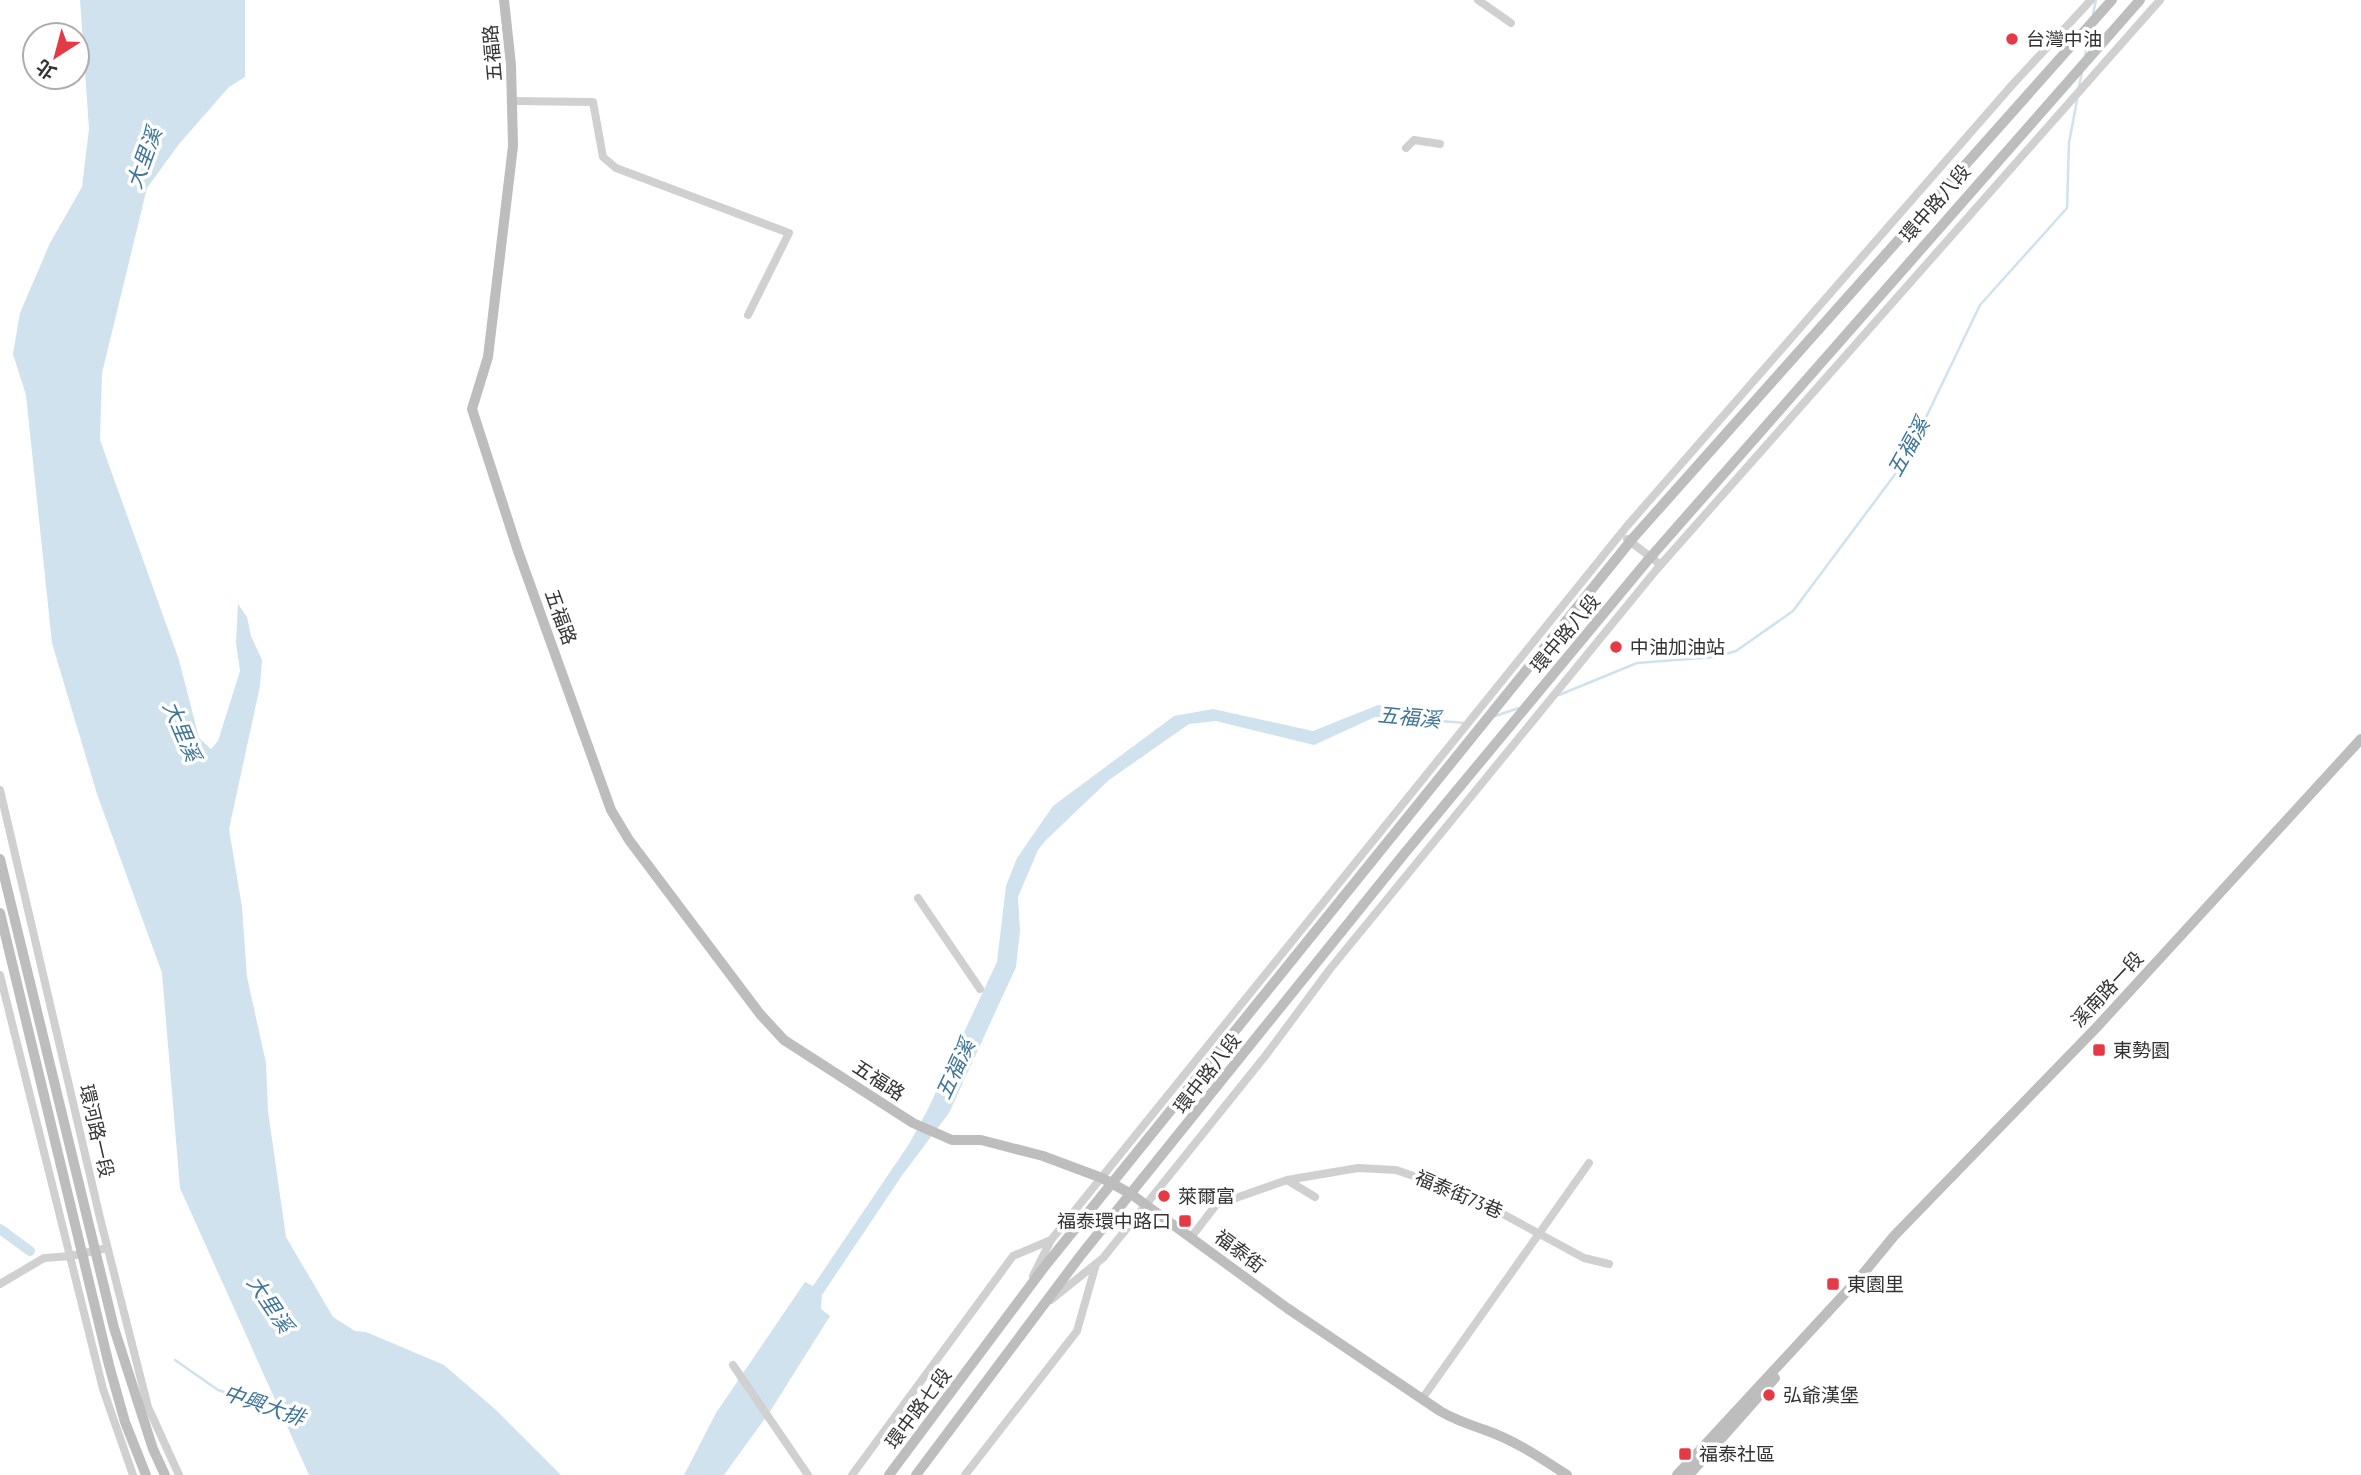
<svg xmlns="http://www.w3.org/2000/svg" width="2361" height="1475" font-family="'PT Sans Narrow','Noto Sans TC',sans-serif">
	<rect width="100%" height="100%" fill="#fff"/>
	<path fill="#cfe2ee" d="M80,0H245V77L229,87L179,144L147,188L102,373L100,440L179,660L199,738L211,749L218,741L240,671L236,643L238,604L247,617L251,636L262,660L260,686L229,829L242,907L247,977L266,1063L268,1111L286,1237L333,1317L355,1331L366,1332L444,1365L496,1410L561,1475H309L180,1188L162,973L97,794L52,643L26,395L13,354L20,313L50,243L82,187L89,129Z
		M1378,705L1445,715L1438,727L1375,717L1314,745L1216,721L1189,724L1109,780L1046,840L1038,850L1018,897L1020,931L1016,967L949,1113L903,1174L822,1295L821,1309L830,1316L771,1410L724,1475H684L716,1413L805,1282L813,1286L909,1144L926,1113L997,962L1006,886L1017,858L1053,806L1174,716L1213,709L1313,731Z"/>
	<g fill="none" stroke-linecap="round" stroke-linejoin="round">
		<path stroke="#cfe2ee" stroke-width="2.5" d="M2093,14L2096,0
			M2085,55L2090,31
			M2079,86L2082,72
			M1559,695L1637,663L1715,657L1736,651L1793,611L1905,461L1980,305L2067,208L2069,143L2077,100
			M1495,716L1519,708
			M1441,721L1466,723
			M175,1360L218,1390L278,1409"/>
		<path stroke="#cfe2ee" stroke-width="10" d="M0,1229L30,1251"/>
		<path stroke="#d0d0d0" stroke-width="8" d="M1478,0L1511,23
			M513,101L593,102L603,157L616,168L789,233L748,315
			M1406,148L1414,140L1440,144
			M1627,539L1661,565
			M0,790L100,1218L148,1407L179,1475
			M918,898L980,989
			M0,975L103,1389L133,1475
			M1287,1180L1315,1197
			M1192,1236L1216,1205L1287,1180L1358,1168L1396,1170L1466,1194L1584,1258L1609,1264
			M1033,1276L1051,1240L1627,526L2013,84L2091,0
			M0,1284L44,1258L71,1256L107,1248
			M1051,1300L1103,1258L1266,1055L1330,969L1657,569L2160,0
			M733,1365L808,1475
			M1422,1399L1589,1163
			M852,1475L1013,1256L1051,1240
			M965,1475L1077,1331L1096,1264"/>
		<path stroke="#bdbdbd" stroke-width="10" d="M504,0L511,65L513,146L488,357L472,409L518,551L611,810L629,840L760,1014L784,1040L913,1123L952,1140H981L1043,1156L1102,1178L1131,1194L1287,1308L1440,1411C1455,1420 1468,1424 1485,1430C1514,1440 1541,1458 1567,1475
			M0,859L114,1328L153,1449L165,1475
			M0,913L109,1365L125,1422L146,1475
			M889,1475L1045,1266L1633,538L2112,0
			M916,1475L1081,1255L1404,854L1648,560L2140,0
			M1677,1475L1862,1275L1894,1236L2096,1028L2361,739
			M1689,1475L1775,1378"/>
	</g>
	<g fill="#e63946" stroke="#fff" stroke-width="2.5">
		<circle cx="2012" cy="39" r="7"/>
		<circle cx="1616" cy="647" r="7"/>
		<rect x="2092" y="1043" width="14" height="14" rx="3.5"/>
		<circle cx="1164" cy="1196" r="7"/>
		<rect x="1178" y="1214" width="14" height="14" rx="3.5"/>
		<rect x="1826" y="1277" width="14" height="14" rx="3.5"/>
		<circle cx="1769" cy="1395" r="7"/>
		<rect x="1678" y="1447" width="14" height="14" rx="3.5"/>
	</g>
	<g text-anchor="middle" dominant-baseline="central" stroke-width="7" stroke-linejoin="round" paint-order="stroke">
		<g font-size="19" fill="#333" stroke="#fff" text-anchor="start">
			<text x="2026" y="39">台灣中油</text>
			<text x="1630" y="647">中油加油站</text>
			<text x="2113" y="1050">東勢園</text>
			<text x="1178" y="1196">萊爾富</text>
			<text x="1171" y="1221" text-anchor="end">福泰環中路口</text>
			<text x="1847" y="1284">東園里</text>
			<text x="1783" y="1395">弘爺漢堡</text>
			<text x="1699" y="1454">福泰社區</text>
		</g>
		<g font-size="19" fill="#333" stroke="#fff">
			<text transform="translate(492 53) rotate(-95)">五福路</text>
			<text transform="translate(1935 203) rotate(-49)">環中路八段</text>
			<text transform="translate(561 617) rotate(70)">五福路</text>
			<text transform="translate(1565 633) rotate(-50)">環中路八段</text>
			<text transform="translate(2107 989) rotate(-47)">溪南路一段</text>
			<text transform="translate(1207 1073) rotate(-52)">環中路八段</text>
			<text transform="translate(879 1080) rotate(33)">五福路</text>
			<text transform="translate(97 1131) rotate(77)">環河路一段</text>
			<text transform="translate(1459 1194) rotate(23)">福泰街73巷</text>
			<text transform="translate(1240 1251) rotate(37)">福泰街</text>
			<text transform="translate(918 1408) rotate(-53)">環中路七段</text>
		</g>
		<g font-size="21" font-style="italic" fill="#3f7597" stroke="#fff">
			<text transform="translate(144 158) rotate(-70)">大里溪</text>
			<text transform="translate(1908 447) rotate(-61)">五福溪</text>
			<text transform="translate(1409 717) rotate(5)">五福溪</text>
			<text transform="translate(182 731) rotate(67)">大里溪</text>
			<text transform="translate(955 1069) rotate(-65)">五福溪</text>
			<text transform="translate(270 1304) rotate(56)">大里溪</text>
			<text transform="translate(264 1405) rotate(19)">中興大排</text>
		</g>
	</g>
	<g transform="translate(56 56) rotate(216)"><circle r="33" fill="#ffffff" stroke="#adadad" stroke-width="2"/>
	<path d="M0-5L12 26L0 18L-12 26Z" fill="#e63946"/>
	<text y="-10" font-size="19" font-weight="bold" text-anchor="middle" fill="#333333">北</text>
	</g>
</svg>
